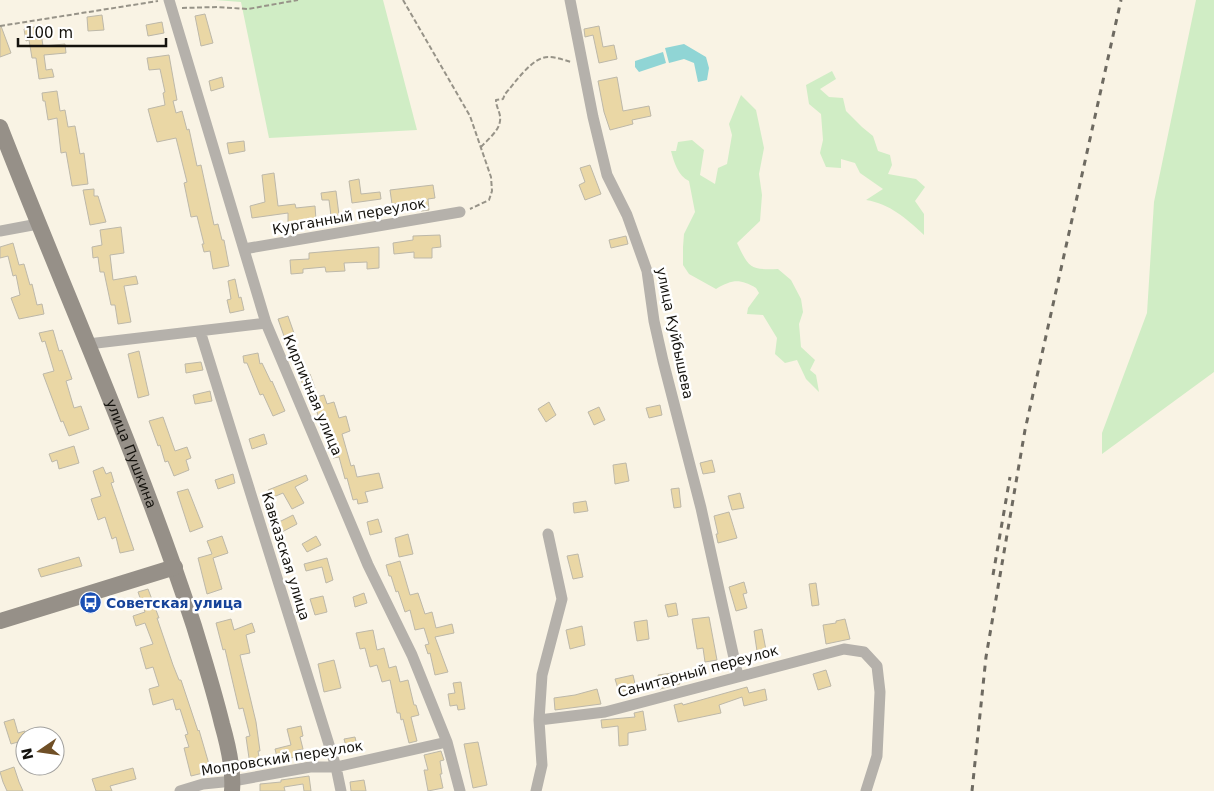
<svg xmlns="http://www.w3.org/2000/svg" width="1214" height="791" font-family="'DejaVu Sans',sans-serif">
	<rect width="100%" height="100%" fill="#f9f3e4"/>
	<path fill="#d0edc5" d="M215,0H383L417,130L269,138L241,2Z
		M1196,0H1214V372L1102,454V433L1147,313L1154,202Z
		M832,71L836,79L820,89L829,97L843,98L846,111L862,127L873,136L878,151L890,155L892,165L888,174L916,179L925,187L915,201L924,214V235C906,218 890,204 866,200L883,189L860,173L855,163L841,159V168L826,167L820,153L823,140L821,114L809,104L806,85Z
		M741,95L756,110L764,148L759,174L762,195L760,221L737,243C749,268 750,270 778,269L791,280L801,299L803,312L799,324L801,347L815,360L810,370L816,375L819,392L806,379L797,360L785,363L775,354L777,338L763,315L747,314L748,308L759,293L756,288C740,279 733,279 716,289L689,274L683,265V247L684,234L695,212L689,181C678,176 674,162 671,151H676L678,142L692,140L704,150L700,175L715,184L718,168L727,164L732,135L729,124Z"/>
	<path fill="#90d5d5" d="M684,44L706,57L709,68L707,80L698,82L694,63L684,59L669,63L665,48Z
		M663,52L666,63L639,72L635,67V61Z"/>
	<path fill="#ead7a5" stroke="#bdb8a9" d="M205,14L213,43L201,46L195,16Z
		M102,15L104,30L88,31L87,17Z
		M162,22L164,33L148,36L146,25Z
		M0,26H1L11,53L0,57Z
		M40,26L43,46L65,44L66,53L44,55L46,70L52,69L54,77L39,79L36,58H32L29,40L26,41L24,29Z
		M599,26L603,47L614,45L617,59L599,63L593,35L585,37L584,29Z
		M169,55L177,100L173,101L176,113L182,111L187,130L189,129L197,166L201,165L214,225L218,224L222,240H224L229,266L213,269L210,251L204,252L202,244H204L197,216L191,217L184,183L187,182L176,138L157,142L152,124L148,109L165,105L163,93L165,92L160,69L149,70L147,58Z
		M222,77L224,87L211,91L209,81Z
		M617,77L623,111L649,106L651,116L632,120L633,124L610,130L604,112L598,81Z
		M57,91L60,111L65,110L68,127L75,126L80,154L84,153L88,184L72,186L66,152L61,153L57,118L48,120L45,101H43L42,93Z
		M244,141L245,151L229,154L227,143Z
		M590,165L601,194L585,200L579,185L585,182L580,168Z
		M274,173L278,206L295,204L296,208L315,206L316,220L288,223V213L252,218L250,206L265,202L262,175Z
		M359,179L361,194L380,192L381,199L352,203L349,181Z
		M433,185L435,198L428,199L429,210L421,211L419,201L392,204L390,190Z
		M94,189V196H98L106,222L90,225L83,190Z
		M336,191L339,215L331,216L329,200H322L321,193Z
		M121,227L124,253L110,255L113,280L136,276L138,284L124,286L131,322L118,324L115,305H111L104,272H100L98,257L93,258L92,247L102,245L100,230Z
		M440,235L441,247L432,248V258H414V252L394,254L393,243L413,240V236Z
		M626,236L628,244L611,248L609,240Z
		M13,243L19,265L24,264L30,285L32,284L37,305L42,304L44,314L19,319L11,298L20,295L16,275L13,276L8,256L0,258V247Z
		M379,247V268L367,269V262L344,263L345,271L326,272L325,267L303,269V273L291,274L290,260L309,259V253Z
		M235,279L239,298L241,297L244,310L230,313L227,300L231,299L228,281Z
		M288,316L295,336L285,339L278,319Z
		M53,330L59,351L62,350L72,379L66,381L74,408L81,406L89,429L69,436L63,421L61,422L43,374L54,371L45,341L42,342L39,333Z
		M139,351L149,395L138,398L128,354Z
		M258,353L260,364L262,363L271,382L272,381L285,411L273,416L263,394L260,395L247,363H244L243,356Z
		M201,362L203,370L186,373L185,364Z
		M310,374L315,388L305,391L300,377Z
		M210,391L212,401L195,404L193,395Z
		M324,395L327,404L334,402L339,418L346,416L350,431L342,434L351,466L354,465L357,477L379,473L383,488L365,492L368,502L358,504L357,499L353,500L347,478L345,479L339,457L333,458L328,439L325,440L313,398Z
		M549,402L556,415L546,422L538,409Z
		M660,405L662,415L649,418L646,408Z
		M599,407L605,420L594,425L588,412Z
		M163,417L175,451L187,447L191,458L186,460L189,470L174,476L168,461L165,462L160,445L158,446L149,421Z
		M264,434L267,444L252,449L249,439Z
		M74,446L79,463L59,469L57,460L52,462L49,454Z
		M712,460L715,472L703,474L700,463Z
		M626,463L629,481L615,484L613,465Z
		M103,467L106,474L111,472L114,482L111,483L134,550L120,553L116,537L112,539L105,517L98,520L91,499L101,496L93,471Z
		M233,474L235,483L218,489L215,480Z
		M306,475L308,480L295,487L304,503L292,509L283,493L271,498L268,490Z
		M679,488L681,507L674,508L671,489Z
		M188,489L203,527L190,532L177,492Z
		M740,493L744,508L732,510L728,496Z
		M586,501L588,511L574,513L573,503Z
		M729,512L737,538L718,543L716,534H718L714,516Z
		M293,515L297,524L282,532L277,523Z
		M378,519L382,532L370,535L367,522Z
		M408,534L413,554L399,557L395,538Z
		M222,536L228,553L213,558L222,589L207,594L198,558L212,554L207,541Z
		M316,536L321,545L307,552L302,544Z
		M578,554L583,577L573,579L567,556Z
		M79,557L82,566L41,577L38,569Z
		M327,558L333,580L326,583L322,567L306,571L304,564Z
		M400,561L410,595L418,593L425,614L432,612L436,628L452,624L454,633L435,637L448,672L435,675L430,653L428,654L425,645L429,644L424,628L415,630L410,610L405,612L398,591L396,592L391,576H389L386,565Z
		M744,582L747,593L743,594L747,608L736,611L729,587Z
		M816,583L819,605L812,606L809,584Z
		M148,589L159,618H157L173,665L179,680H181L198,731L199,730L211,771L191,776L184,748L189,747L185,735L188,734L180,709L176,710L173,699L153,705L149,689L159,686L153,667L146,669L140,648L153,644L145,623L136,626L133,616L145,612L138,592Z
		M364,593L367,603L355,607L353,597Z
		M323,596L327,612L315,615L310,599Z
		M676,603L678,615L668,617L665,605Z
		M709,617L717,660L705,662L703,648L697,649L692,619Z
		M231,619L234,630L252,623L255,632L246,635L250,653L240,655L256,722L260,751H258L260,763L250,765L246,737L250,736L243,708L239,709L225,649L223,650L216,623Z
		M845,619L850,639L826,644L823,625L836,623V621Z
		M647,620L649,639L637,641L634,622Z
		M582,626L585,645L570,649L566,630Z
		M762,629L766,650L757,651L754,631Z
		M373,630L377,650L384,648L389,668L396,666L400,682L408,680L414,705H416L419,715L411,717L417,741L409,743L403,719L401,720L400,713H397L390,680L382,682L377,665L370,667L365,648L360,649L356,633Z
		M334,660L341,688L324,692L318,664Z
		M826,670L831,686L818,690L813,674Z
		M679,672L680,684L660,689L658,675Z
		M633,675L636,688L619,692L615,679Z
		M461,682L465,709L458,710L457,705L450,706L448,694L455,693L453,683Z
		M747,687L749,693L765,689L767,700L744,706L742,697L719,705L721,713L678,722L674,705L682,703L683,705Z
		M597,689L601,704L555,710L554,698L575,695Z
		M643,711L646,730L628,733V745L619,746L618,726L602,728L601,720L635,717L634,713Z
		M14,719L18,733L25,731V740L11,744L4,722Z
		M301,726L303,736L300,737L303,749L294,751L295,757L278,761L275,749L291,745L287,729Z
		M355,737L358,750L348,753L344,739Z
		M478,742L487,785L473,788L464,744Z
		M441,751L444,760L440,761L442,774H440L443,788L428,791L424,770H428L424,755Z
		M14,767L19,782L23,791H7L3,782L0,772Z
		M133,768L136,779L110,786L112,791H96L92,779Z
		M309,776L311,791H304L303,784L284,787L285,791H260V784L281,782V780Z
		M364,780L366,791H351L350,782Z"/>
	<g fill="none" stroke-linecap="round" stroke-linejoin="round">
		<path stroke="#979388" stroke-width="2" stroke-dasharray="5 2.5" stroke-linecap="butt" d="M403,0L470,116L491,177L492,191L489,200L470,209
			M182,8L217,7L248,9L298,0
			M0,26L158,1
			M481,147C489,138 502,129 500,116C499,110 496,106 496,100L503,99L505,94C515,83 532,57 548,57C556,57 564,60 571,62"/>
		<path stroke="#b5b1ab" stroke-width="11" d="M169,0L266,323L368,565L412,655L447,742L460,791
			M570,0L593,117L607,175L627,215L647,271L654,321L663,361L701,508L738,676
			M0,231L38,224
			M244,249L460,212
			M200,331L336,767L341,791
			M88,344L266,323
			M539,720L605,712L844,649L864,652L877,666L880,692L877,756L866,791
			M180,791L203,784L233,781L310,767H336L447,742
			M536,791L542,765L539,720L542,675L562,599L548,534"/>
		<g stroke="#969088" stroke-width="16">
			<path id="s1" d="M0,127C65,294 139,457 194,626C204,659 214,691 222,724C228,745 234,769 232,791"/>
			<path d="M0,621L175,567"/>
		</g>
		<path stroke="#6e6a61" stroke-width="3" stroke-dasharray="6 6" stroke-linecap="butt" d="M993,575L1010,477
			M972,791L986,657L1025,430L1121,0"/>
	</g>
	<defs>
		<symbol id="bus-disc" viewBox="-11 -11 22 22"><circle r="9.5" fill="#1a4fb4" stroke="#fff"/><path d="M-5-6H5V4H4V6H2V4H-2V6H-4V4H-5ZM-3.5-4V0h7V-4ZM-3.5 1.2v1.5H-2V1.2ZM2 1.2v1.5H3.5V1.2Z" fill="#fff"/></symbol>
	</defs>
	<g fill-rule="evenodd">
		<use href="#bus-disc" x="78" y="590" width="25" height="25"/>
	</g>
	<g text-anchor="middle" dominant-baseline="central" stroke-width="5" stroke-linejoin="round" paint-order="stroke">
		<g font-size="14" fill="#14120d" stroke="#fff">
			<text transform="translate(349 216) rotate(-10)">Курганный переулок</text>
			<text transform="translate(675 333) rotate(78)">улица Куйбышева</text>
			<text transform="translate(313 395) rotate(67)">Кирпичная улица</text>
			<text stroke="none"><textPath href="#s1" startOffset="352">улица Пушкина</textPath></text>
			<text transform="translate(286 556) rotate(73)">Кавказская улица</text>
			<text transform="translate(698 671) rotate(-15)">Санитарный переулок</text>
			<text transform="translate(282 758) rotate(-9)">Мопровский переулок</text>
		</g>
		<g font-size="14" font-weight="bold" fill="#164399" stroke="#fff" text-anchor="start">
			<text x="106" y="603">Советская улица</text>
		</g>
	</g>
	<g transform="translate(40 751) rotate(257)"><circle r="24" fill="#ffffff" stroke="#a1a09e"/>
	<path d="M0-4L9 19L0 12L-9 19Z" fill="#6f4f26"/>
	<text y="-8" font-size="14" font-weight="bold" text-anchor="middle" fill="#14120d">N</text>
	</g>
	<path d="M18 38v8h148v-8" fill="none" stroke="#14120d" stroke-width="2.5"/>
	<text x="25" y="38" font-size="15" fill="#14120d" stroke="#ffffff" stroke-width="4" paint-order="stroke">100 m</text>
</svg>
